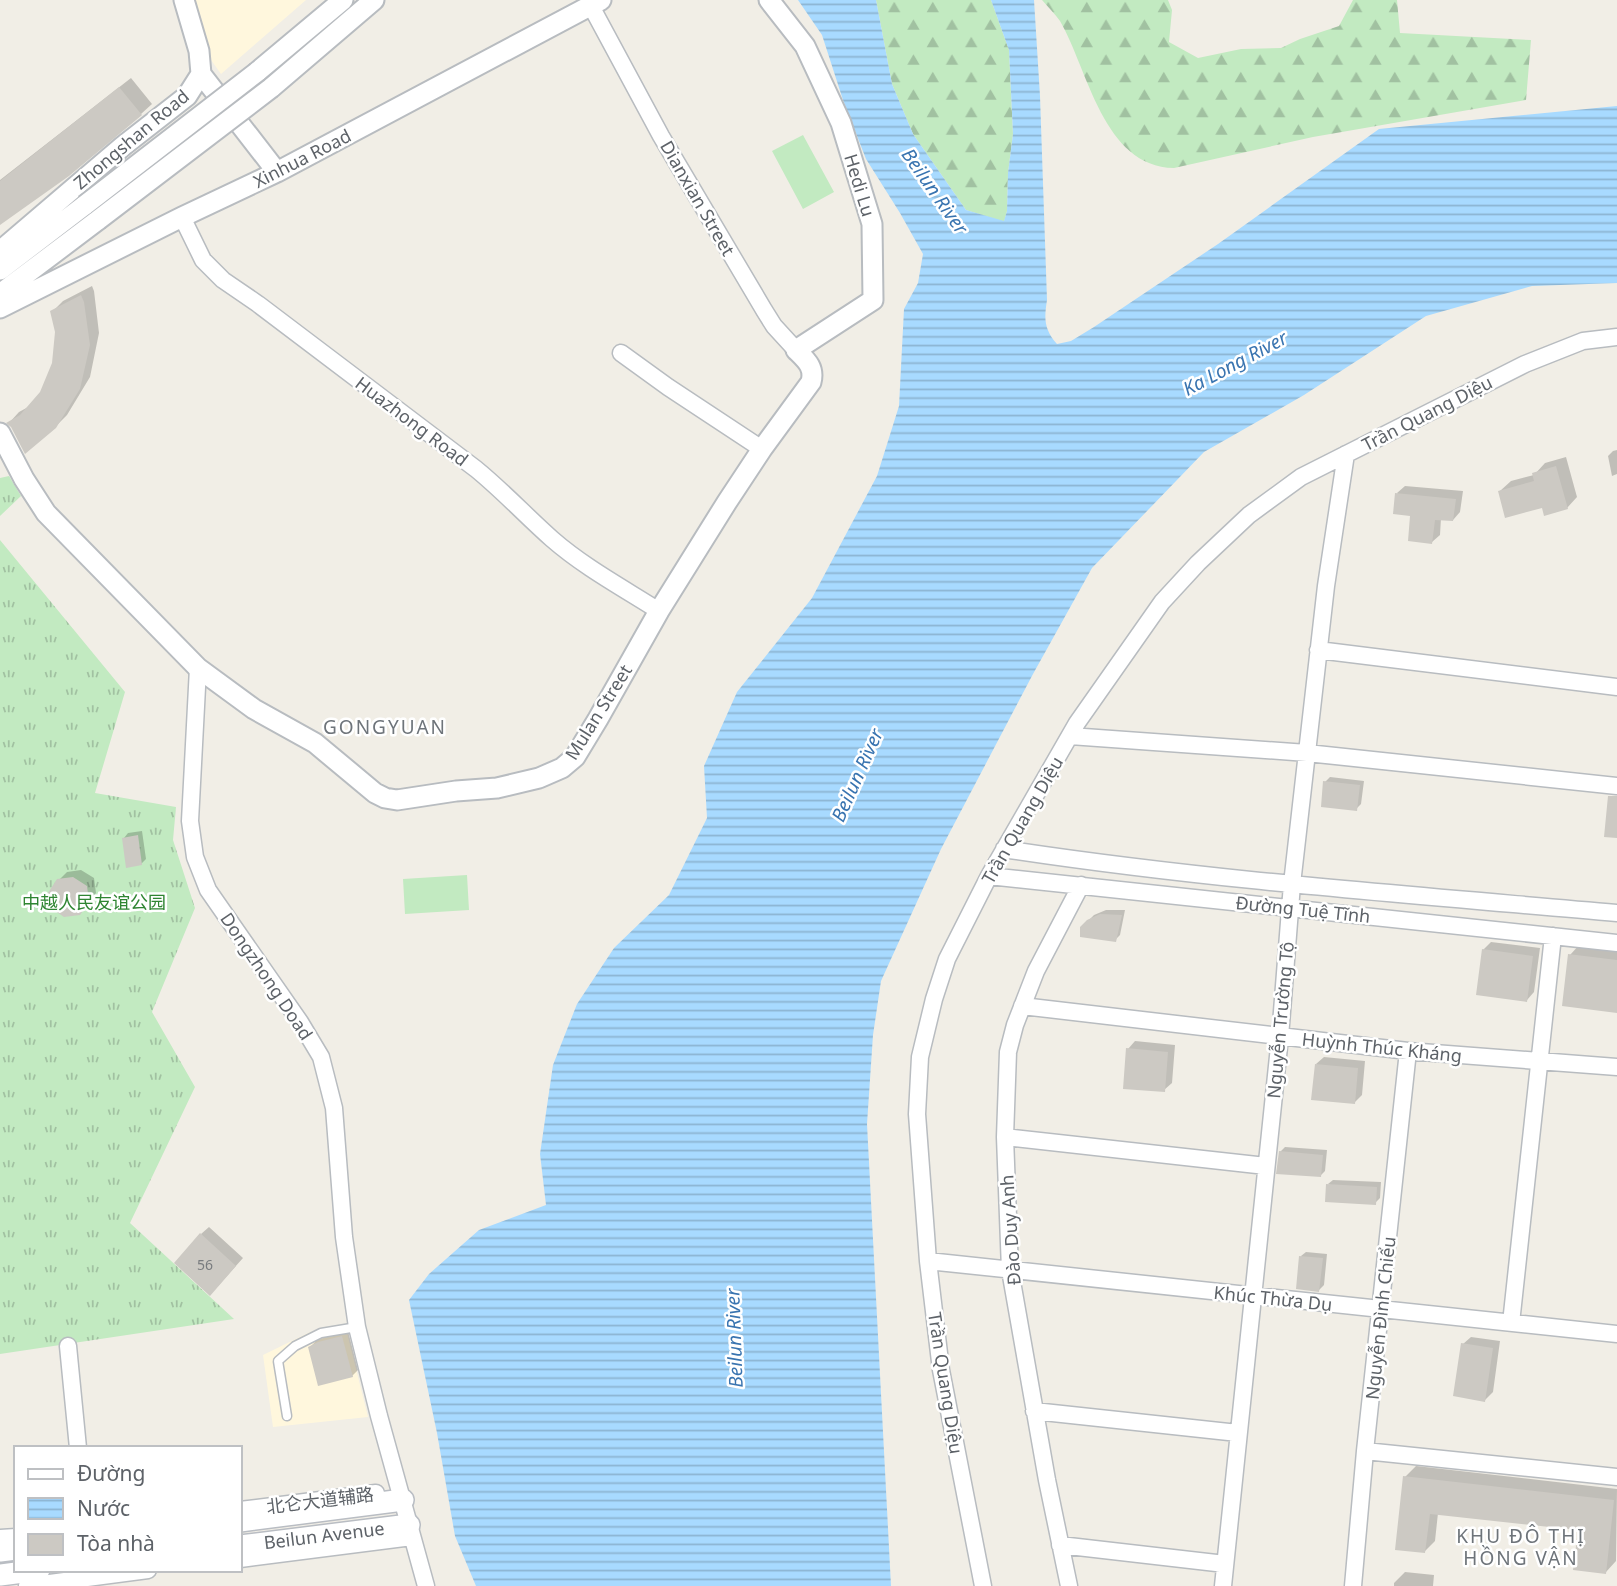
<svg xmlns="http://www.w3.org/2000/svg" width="1617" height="1586" font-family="'Noto Sans','Noto Sans SC',sans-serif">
	<defs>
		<pattern id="grass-tufts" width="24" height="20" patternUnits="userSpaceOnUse" patternTransform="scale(1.75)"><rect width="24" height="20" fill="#c2eac1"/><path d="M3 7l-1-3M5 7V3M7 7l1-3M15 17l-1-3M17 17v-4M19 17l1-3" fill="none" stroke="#a1c1a1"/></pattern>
		<pattern id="forest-firs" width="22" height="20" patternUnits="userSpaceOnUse" patternTransform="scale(1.75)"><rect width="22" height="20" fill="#c2eac1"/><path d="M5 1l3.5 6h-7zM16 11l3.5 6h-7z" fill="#a1c1a1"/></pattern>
		<pattern id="water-rules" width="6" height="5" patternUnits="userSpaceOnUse" patternTransform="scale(1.75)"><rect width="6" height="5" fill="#a8daff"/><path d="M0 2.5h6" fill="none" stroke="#8cb4d2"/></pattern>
	</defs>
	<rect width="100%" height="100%" fill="#f1eee6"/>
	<path fill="#fff7dd" d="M190,0H306L221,74L204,50Z
		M345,1325L368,1417L273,1427L263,1355L310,1332Z"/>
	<path fill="url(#grass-tufts)" d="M9,476L21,496L0,516V478Z
		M0,540L125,692L95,793L176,807L173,840L195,908L152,1012L195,1087L130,1223L234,1319L0,1354Z"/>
	<path fill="url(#forest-firs)" d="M876,0H991L1009,50L1013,134L1008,173L1007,211L1004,222L966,210L913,134L892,84Z
		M1042,0H1168L1172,10L1169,42L1198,58L1241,49L1281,48L1300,39L1339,26L1353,0H1397L1400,33L1531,40L1526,100L1313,137L1174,168C1103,167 1088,69 1060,21C1055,14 1048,7 1042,0Z"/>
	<path fill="#c2eac1" d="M803,135L834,192L803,209L772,151Z
		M467,875L469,910L405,914L403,879Z"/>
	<path fill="url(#water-rules)" d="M798,0H876L892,84L913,134L966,210L1004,221L1007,211L1008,173L1013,134L1009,50L991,0H1034L1040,96L1047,300C1044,319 1044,329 1057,344L1071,341L1094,327L1218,244L1379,129L1617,106V283L1532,286L1426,316L1304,395L1204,452L1092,568L1033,674L941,849L881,981L873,1035L867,1124L891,1586H476L455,1536L437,1433L409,1300L429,1274L479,1230L546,1205L540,1154L553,1065L577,1004L614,948L669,895L707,818L704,766L737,692L812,598L877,476L899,406L904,309L918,283L923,254L900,213L866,159L843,100L822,35Z"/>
	<path fill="#0003" d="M131,78L152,104L141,114L0,223V180Z
		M92,286L94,291L99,333L90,377L67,415L55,427L9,423L19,412L30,406L42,392L54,363L57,332L52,312L63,301Z
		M1617,450V474L1612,476L1608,456L1613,451Z
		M1566,457L1577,497L1567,508L1543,506L1500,491L1511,481L1534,475L1545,463Z
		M1405,486L1463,491L1460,512L1453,520L1441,518L1440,535L1432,542L1397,493Z
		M1330,777L1364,781L1361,804L1356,809L1325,782Z
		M142,831L146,859L141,864L124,838L128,833Z
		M81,870L94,878L96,893L79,913L59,880L67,872Z
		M1106,910H1125L1120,935L1115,940L1088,921L1094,915Z
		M1491,942L1540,948L1534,992L1527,1000L1483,950Z
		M1580,944L1617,948V1011L1570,955Z
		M1135,1041L1175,1045L1172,1083L1164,1090L1128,1049Z
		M1324,1057L1365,1061L1362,1095L1354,1103L1316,1064Z
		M1285,1147L1327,1150L1325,1171L1320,1176L1280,1152Z
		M1333,1180L1381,1182L1380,1198L1375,1203L1328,1184Z
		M209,1227L243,1258L218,1286L201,1234Z
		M1306,1252L1327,1254L1324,1285L1319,1290L1301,1256Z
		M348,1331L358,1370L352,1376L310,1347L316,1341L325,1337Z
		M1471,1337L1500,1341L1493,1392L1485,1400L1463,1344Z
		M1416,1466L1617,1489L1616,1561L1606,1572L1580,1528L1438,1513L1435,1541L1425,1551L1405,1477Z
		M1405,1572L1434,1575L1433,1586H1394V1583Z"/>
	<path fill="#ccc9c3" d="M119,87L142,115L69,176L0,225V181Z
		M81,295L84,302L90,345L80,389L56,428L25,454L11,427L6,423L20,415L40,392L52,363L55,332L50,311Z
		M1556,466L1568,509L1544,516L1542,508L1505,518L1498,491L1534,481L1532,473Z
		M1395,493L1456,499L1453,521L1435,520L1432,544L1408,541L1410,516L1393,514Z
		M1323,781L1360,785L1357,811L1321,807Z
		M1608,796H1617V838L1604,837Z
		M138,835L142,865L126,868L122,838Z
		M73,877L87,886L89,902L80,915L64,917L51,908L48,893L57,879Z
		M1100,914L1122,915L1116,942L1080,937V927L1087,920Z
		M1482,949L1533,956L1527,1002L1476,995Z
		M1568,954L1617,960V1013L1562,1006Z
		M1126,1048L1168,1052L1165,1092L1123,1089Z
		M1315,1064L1358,1068L1355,1104L1311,1100Z
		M1279,1151L1323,1155L1321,1177L1276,1174Z
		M1326,1184L1377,1187L1376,1205L1325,1202Z
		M200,1233L236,1266L210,1296L174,1263Z
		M1299,1256L1323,1258L1319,1292L1296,1289Z
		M342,1336L353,1377L318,1386L308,1347L318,1342Z
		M1461,1343L1493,1348L1485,1402L1453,1396Z
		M1403,1476L1614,1500L1606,1574L1573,1570L1578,1530L1430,1514L1425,1553L1395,1550Z"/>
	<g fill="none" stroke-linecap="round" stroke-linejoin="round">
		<defs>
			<path id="service" d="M287,1416L278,1361L295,1346L321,1333L357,1327"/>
			<path id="minor" d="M591,6L661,136L764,310L774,326L796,350
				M182,217L203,260L223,280L258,304L476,469C503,491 526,516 552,539C584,567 623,588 659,611
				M621,353L668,387L762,449
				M1318,650L1617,687
				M198,668L190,821L195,857L208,890L300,1022L321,1057L334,1108L344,1237L357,1327L379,1416L426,1586
				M1070,736L1307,753L1617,786
				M1004,849C1207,880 1413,895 1617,913
				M989,876L1617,943
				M1022,1006L1408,1051L1617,1067
				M1005,1137L1266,1166
				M928,1261L1617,1334
				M1511,1323L1553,936
				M68,1346L78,1448
				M1034,1411L1238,1433
				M1365,1451L1617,1477
				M240,1510L376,1493
				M0,1538L16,1537
				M1060,1545L1225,1564
				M240,1559L412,1537
				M27,1586L148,1570
				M983,1586L941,1370L928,1261L917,1114L920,1057L934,999L947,959L989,876L1077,723L1162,602L1198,563L1249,515L1301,477L1525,364L1583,341L1617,337
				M1069,1586L1047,1480L1010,1270L1005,1137L1008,1052L1015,1025L1036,971L1081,885
				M1223,1586L1280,1037L1292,884L1326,586L1346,454
				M1353,1586L1365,1451L1408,1051"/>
			<path id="tertiary" d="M257,72L343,0
				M201,74L277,172
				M271,88L374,0
				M0,251L123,146L187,96L201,74L199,51L184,0
				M0,270L85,205
				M0,294L98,220
				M0,308L182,217L277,172L601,0
				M0,433L24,479L46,513L198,668L254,709L315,743L375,793L385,798L397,800L456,791L497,788L539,778L562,768L575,757L598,719L659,611L727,502L762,449L811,382C815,367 806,360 796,350L873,300L872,224L841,123L805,46L769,0"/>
			<path id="secondary" d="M240,1521L403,1500
				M240,1546L409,1525
				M0,1551L16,1549
				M0,1575L39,1570"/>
		</defs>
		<use href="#service" stroke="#b8bcc0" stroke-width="11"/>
		<use href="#minor" stroke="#b8bcc0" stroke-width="19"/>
		<use href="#tertiary" stroke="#b8bcc0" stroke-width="23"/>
		<use href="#secondary" stroke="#b9bdc3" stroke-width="24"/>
		<use href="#service" stroke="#fff" stroke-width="8"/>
		<use href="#minor" stroke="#fff" stroke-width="16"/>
		<use href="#tertiary" stroke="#fff" stroke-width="19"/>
		<use href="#secondary" stroke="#fff" stroke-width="21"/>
		<defs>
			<path id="tertiary-bridge" d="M85,205L257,72
				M98,220L271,88"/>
		</defs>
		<use href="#tertiary-bridge" stroke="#b8bcc0" stroke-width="23" stroke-linecap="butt"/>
		<use href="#tertiary-bridge" stroke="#fff" stroke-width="19"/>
	</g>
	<g text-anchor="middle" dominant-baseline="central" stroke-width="5" stroke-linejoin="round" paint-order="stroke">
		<g font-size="14" fill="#797c7f">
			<text x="205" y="1264">56</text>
		</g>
		<g font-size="18" fill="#5d6268" stroke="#fff">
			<text transform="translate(131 139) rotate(-40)">Zhongshan Road</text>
			<text transform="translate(302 158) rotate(-27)">Xinhua Road</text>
			<text transform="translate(860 185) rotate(73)">Hedi Lu</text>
			<text transform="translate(698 198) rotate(60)">Dianxian Street</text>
			<text transform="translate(1427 413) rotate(-27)">Trần Quang Diệu</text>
			<text transform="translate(412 421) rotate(37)">Huazhong Road</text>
			<text transform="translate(598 712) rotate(-58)">Mulan Street</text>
			<text transform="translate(1022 820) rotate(-60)">Trần Quang Diệu</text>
			<text transform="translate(1303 909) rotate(6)">Đường Tuệ Tĩnh</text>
			<text transform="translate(267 976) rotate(56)">Dongzhong Doad</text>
			<text transform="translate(1280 1020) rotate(-85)">Nguyễn Trường Tộ</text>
			<text transform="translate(1382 1047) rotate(6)">Huỳnh Thúc Kháng</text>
			<text transform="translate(1010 1230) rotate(-94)">Đào Duy Anh</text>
			<text transform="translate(1273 1298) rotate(6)">Khúc Thừa Dụ</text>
			<text transform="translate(1380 1318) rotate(-84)">Nguyễn Đình Chiểu</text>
			<text transform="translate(946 1383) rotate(81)">Trần Quang Diệu</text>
			<text transform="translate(320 1500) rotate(-7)">北仑大道辅路</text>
			<text transform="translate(324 1535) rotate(-7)">Beilun Avenue</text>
		</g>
		<g font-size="18" fill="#2f8532" stroke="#fff">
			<text x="94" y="902">中越人民友谊公园</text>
		</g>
		<g font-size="19" font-style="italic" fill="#3974b0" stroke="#fff">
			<text transform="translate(935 191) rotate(55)">Beilun River</text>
			<text transform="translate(1235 363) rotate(-28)">Ka Long River</text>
			<text transform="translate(857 775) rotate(-66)">Beilun River</text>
			<text transform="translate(734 1338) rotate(-92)">Beilun River</text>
		</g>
		<g font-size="19" letter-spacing="2" fill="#6e747a" stroke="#fff">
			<text x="385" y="727">GONGYUAN</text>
			<text x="1521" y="1536">KHU ĐÔ THỊ<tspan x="1521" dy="22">HỒNG VẬN</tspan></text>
		</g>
	</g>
	<rect x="14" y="1446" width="228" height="126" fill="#ffffff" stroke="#bec0c3" stroke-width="2"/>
	<rect x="28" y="1469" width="35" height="10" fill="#ffffff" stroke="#bec0c3" stroke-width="2"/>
	<text x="77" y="1481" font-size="21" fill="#5d6268">Đường</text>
	<rect x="28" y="1498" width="35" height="21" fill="url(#water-rules)" stroke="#bec0c3" stroke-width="2"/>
	<text x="77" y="1516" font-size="21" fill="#5d6268">Nước</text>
	<rect x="28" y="1534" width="35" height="21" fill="#ccc9c3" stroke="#bec0c3" stroke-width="2"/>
	<text x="77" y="1551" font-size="21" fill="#5d6268">Tòa nhà</text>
</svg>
